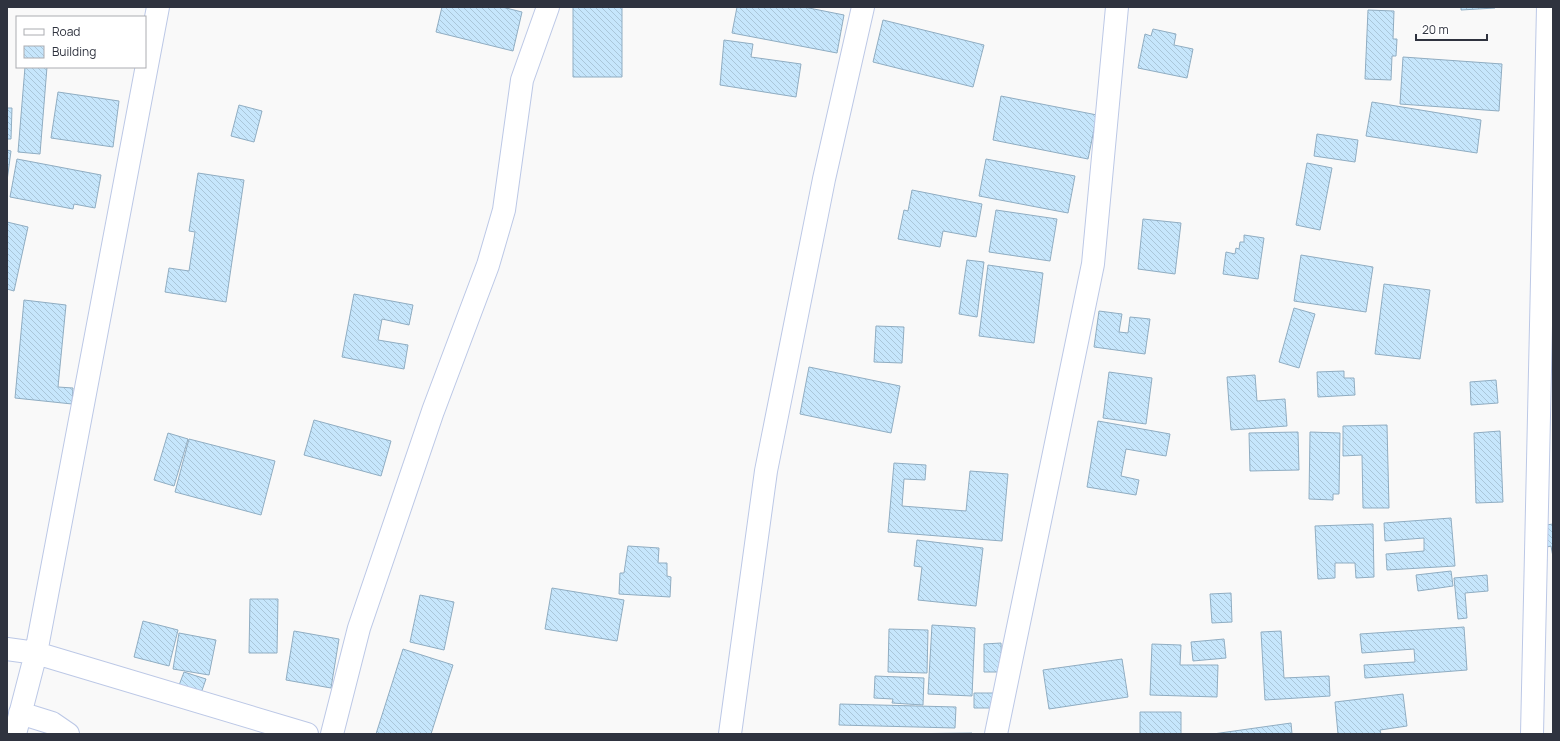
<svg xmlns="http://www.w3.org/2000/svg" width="1560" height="741" font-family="Manrope,sans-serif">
	<defs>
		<pattern id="building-back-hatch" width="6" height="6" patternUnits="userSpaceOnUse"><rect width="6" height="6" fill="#c6e6fc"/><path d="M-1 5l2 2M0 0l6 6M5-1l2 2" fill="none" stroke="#aac6d9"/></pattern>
	</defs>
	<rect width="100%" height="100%" fill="#f9f9f9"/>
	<path fill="url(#building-back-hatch)" stroke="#90adc2" d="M442,7H502L522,12L513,51L436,32Z
		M573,7H622V77H573Z
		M737,7H804L844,15L837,53L732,33Z
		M1461,7H1495V8L1461,10Z
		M1368,10L1394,11L1393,39H1397L1396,56H1392L1391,80L1365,79Z
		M883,20L984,45L973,87L873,62Z
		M1153,29L1176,34L1174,45L1193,49L1187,78L1138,68L1145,34L1151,36Z
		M724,40L753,44L751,57L801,64L796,97L720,85Z
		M1403,57L1502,64L1499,111L1400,104Z
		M25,67H47L40,154L18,152Z
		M58,92L119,101L113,147L51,138Z
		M1001,96L1097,115L1088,159L993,140Z
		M1372,102L1481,120L1477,153L1366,136Z
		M239,105L262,111L254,142L231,136Z
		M7,108H12L11,139H7Z
		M1317,134L1358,140L1355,162L1314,156Z
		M7,150L11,151L7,181Z
		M17,159L101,175L95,208L74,204L73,209L10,197Z
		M986,159L1075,176L1068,213L979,196Z
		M1307,163L1332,168L1320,230L1296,225Z
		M198,173L244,180L226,302L165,292L169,268L189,271L195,232L189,231Z
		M912,190L982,204L976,237L943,231L940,247L898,239L904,210L908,211Z
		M996,210L1057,219L1050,261L989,252Z
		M1143,219L1181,223L1175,274L1138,269Z
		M7,222L28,227L14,291L7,289Z
		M1244,235L1264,238L1258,279L1223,274L1226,252L1235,254L1236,248L1239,249L1240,242H1244Z
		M1301,255L1373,267L1366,312L1294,301Z
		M967,260L984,262L977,317L959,314Z
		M988,265L1043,273L1034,343L979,336Z
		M1384,284L1430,290L1420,359L1375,354Z
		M354,294L413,305L409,325L382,319L378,340L408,345L404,369L342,357Z
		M24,300L66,305L58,387L73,388L72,404L15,398Z
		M1294,308L1315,314L1299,368L1279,362Z
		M1099,311L1122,314L1119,332L1128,333L1130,317L1150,319L1145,354L1094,347Z
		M876,326L904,327L902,363L874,362Z
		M809,367L900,386L891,433L800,414Z
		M1344,371V378H1354L1355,395L1318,397L1317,372Z
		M1109,372L1152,378L1146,424L1103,418Z
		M1255,375L1257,401L1285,399L1287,426L1231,430L1227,377Z
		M1496,380L1498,403L1471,405L1470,382Z
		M314,420L391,441L381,476L304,455Z
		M1098,421L1170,434L1166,456L1126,449L1121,476L1139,480L1136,495L1087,487Z
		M1387,425L1389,508H1363L1362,455L1343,456V426Z
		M1500,431L1503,502L1476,503L1474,433Z
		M1298,432L1299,470L1250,471L1249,433Z
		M1310,432L1340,433L1339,494H1333V500L1309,499Z
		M168,433L188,439L174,486L154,480Z
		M189,439L275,461L261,515L175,492Z
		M894,463L926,465L925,480L904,479L902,506L966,511L970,471L1008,474L1002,541L888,532Z
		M1451,518L1455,566L1387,570L1386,554L1424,551V538L1385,541L1384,523Z
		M1373,524L1374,577L1356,578L1355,563H1335V578L1318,579L1315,526Z
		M1553,524V557L1551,546L1543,548L1539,526Z
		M917,540L983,548L976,606L918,600L922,567L914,566Z
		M628,546L659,548L658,563H667V576L671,577L670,597L619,594L620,573H624Z
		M1451,571L1453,586L1418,591L1416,575Z
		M1487,575L1488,591L1465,593L1467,618L1458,619L1454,578Z
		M552,588L624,600L617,641L545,629Z
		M1231,593L1232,622L1212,623L1210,594Z
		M420,595L454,602L444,650L410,642Z
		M250,599H278L277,653H249Z
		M143,621L178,630L169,666L134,657Z
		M932,625L975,628L972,696L928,694Z
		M1464,627L1467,670L1365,678L1364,665L1415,662L1414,649L1362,653L1360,634Z
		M889,629L928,630L927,673L888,672Z
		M294,631L339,639L331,688L286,680Z
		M1281,631L1284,678L1329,676L1330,696L1265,700L1261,632Z
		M179,633L216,640L209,675L173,669Z
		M1224,639L1226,658L1193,661L1191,642Z
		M1001,643L1002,672H984V644Z
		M1152,644L1181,645L1180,665H1218L1217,697L1150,695Z
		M403,649L453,665L431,734H376Z
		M1122,659L1128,697L1049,709L1043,670Z
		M184,672L206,679L200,696L178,688Z
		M875,676L924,678L923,705L892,703L893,699L874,698Z
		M974,693H993V708H974Z
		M1403,694L1407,726L1380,730L1381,734H1338L1335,702Z
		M840,704L956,707L955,728L839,725Z
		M1140,712H1181V734H1140Z
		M1291,723L1292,734H1213Z
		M972,733V734H891Z"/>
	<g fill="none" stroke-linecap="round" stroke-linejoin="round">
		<defs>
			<path id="street" d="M7,649L36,653L307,734
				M20,713L52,723L68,734
				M15,734L36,653L158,7
				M332,734L359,628L433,411L488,265L504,210L522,80L548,7
				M730,734L766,471L824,179L863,7
				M996,734L1093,264L1117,7
				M1532,734L1548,7"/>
		</defs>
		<use href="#street" stroke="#bcc8e6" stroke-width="24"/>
		<use href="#street" stroke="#fff" stroke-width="22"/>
	</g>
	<rect width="1560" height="741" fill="none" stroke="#2f333f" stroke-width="16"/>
	<rect x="16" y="16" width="130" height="52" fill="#ffffff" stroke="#acadb2"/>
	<rect x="24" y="29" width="20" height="6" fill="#ffffff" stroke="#acadb2"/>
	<text x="52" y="36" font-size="12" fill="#2f333f">Road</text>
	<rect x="24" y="46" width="20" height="12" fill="url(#building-back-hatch)" stroke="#acadb2"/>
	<text x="52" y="56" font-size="12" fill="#2f333f">Building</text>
	<path d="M1416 34v6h71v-6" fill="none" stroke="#2f333f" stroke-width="2"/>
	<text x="1422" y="34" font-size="12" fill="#2f333f" stroke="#ffffff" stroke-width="3" paint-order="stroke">20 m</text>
</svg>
